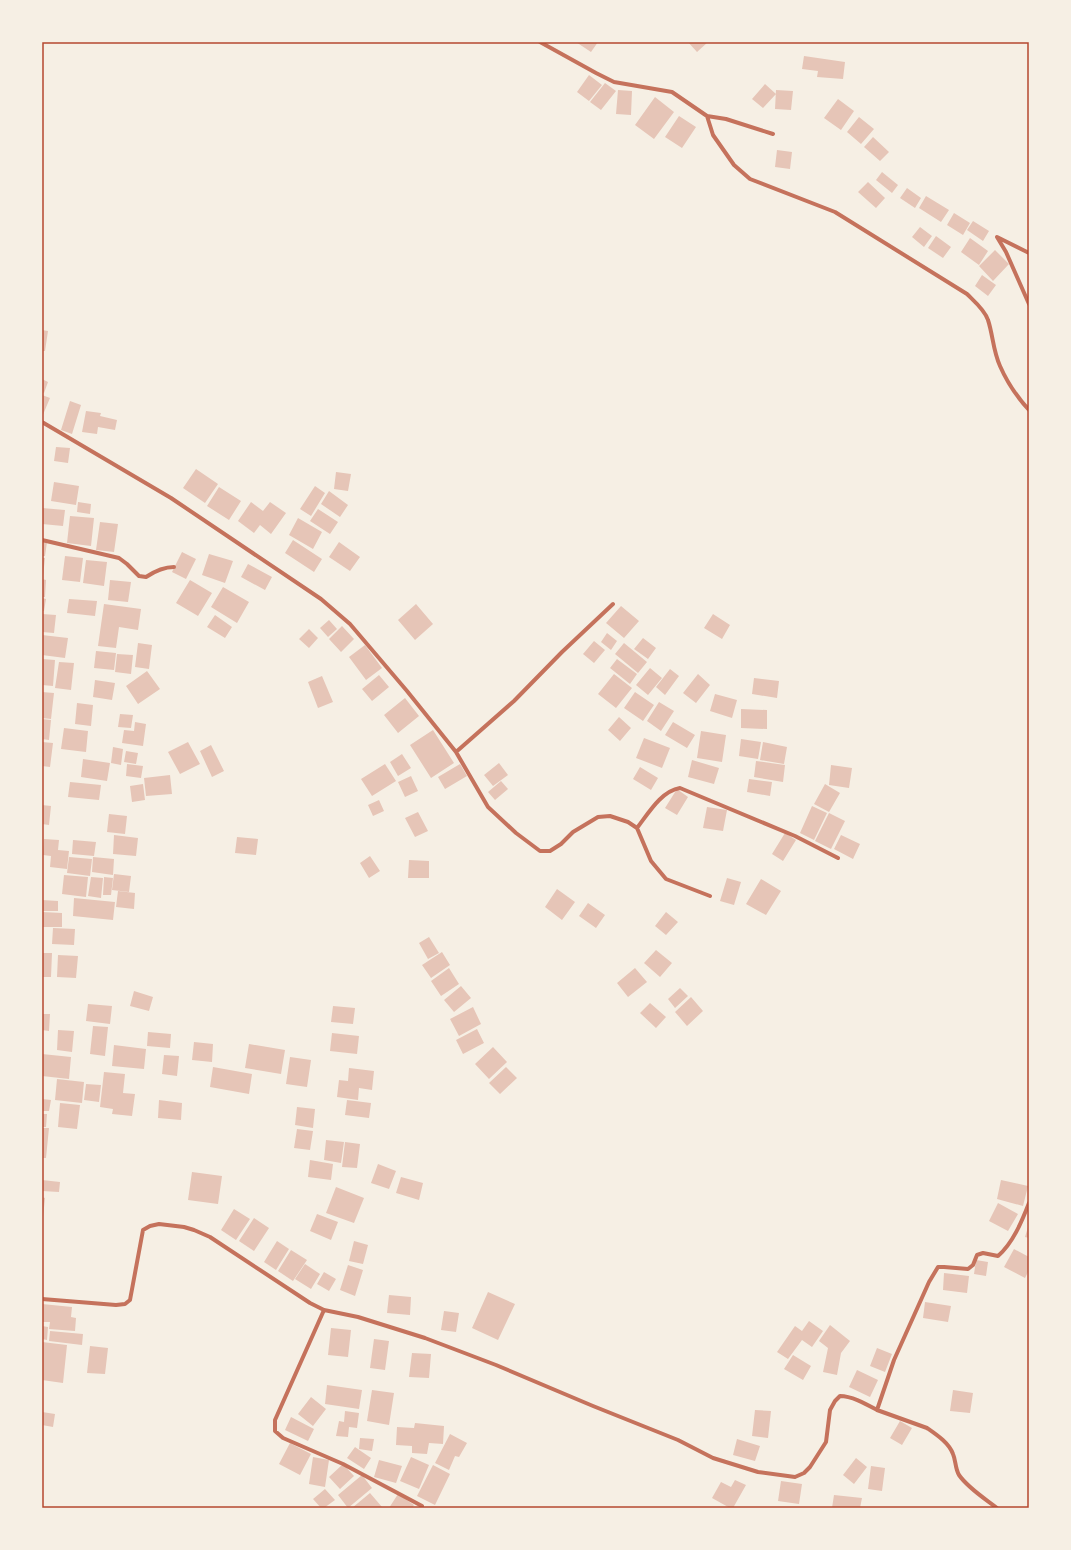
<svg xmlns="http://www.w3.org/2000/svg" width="1071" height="1550" font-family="'Roboto Condensed',sans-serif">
	<rect width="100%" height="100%" fill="#f6efe4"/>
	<path fill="#e6c5b7" d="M576,42H598L591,52Z
		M688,42H708L697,52Z
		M804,56L845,62L843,79L817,77L818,71L802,69Z
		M589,75L602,85L589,101L577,92Z
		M605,83L616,91L601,110L590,102Z
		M765,84L776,94L763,108L752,99Z
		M618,90L632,91L631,115L616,114Z
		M776,90L793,91L791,110L775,109Z
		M655,97L674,112L654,139L635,125Z
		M838,99L854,111L841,130L824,118Z
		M679,116L696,127L682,148L665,137Z
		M859,117L874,129L861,144L847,132Z
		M873,137L889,152L880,161L864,147Z
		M777,150L792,152L790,169L775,167Z
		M882,172L898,185L892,193L876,180Z
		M868,182L885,198L876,208L858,192Z
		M907,188L921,198L915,208L900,198Z
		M926,196L949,210L941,222L919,208Z
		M954,213L970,223L963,235L947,225Z
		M973,221L989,231L983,241L967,230Z
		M920,227L932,236L924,247L912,237Z
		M936,236L951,247L943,258L928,248Z
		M970,238L988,251L979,265L961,252Z
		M995,250L1009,264L993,281L979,266Z
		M982,275L996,285L988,296L975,286Z
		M42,330L48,331L45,351H42Z
		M42,379L48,382L44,393L42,392Z
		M42,395L50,398L42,417Z
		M70,401L81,405L72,434L61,430Z
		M86,411L101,413L100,416L117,420L115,430L98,427L97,434L82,432Z
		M56,447L70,448L68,463L54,461Z
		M196,469L218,484L205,503L183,488Z
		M336,472L351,474L348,491L334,489Z
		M54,482L79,486L76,505L51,501Z
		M315,486L325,493L311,516L300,509Z
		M219,487L241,501L229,520L207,506Z
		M329,491L348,505L340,517L321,504Z
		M78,502L91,504L90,514L77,512Z
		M251,502L263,511L270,502L286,513L271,534L260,525L254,533L238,521Z
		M42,508L65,510L63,526L42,524Z
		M318,509L338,522L330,534L310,521Z
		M70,516L94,518L91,546L67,543Z
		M298,518L322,532L313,549L289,535Z
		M100,522L118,524L114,552L96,550Z
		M293,540L322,559L314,572L285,553Z
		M42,541L47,542L45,556H42Z
		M339,542L360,557L350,571L329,557Z
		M182,552L196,559L186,579L172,572Z
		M209,554L233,561L225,583L202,575Z
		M65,556L83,558L80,582L62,580Z
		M42,558H45L43,576H42Z
		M86,560L107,562L104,586L83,583Z
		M248,564L272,577L265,590L241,577Z
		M42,579L46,580L45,597H42Z
		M110,580L131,582L128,602L108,600Z
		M190,580L212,593L198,616L176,603Z
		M223,587L249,602L237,623L211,607Z
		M42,598L46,599L44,611H42Z
		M69,599L97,601L95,616L67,613Z
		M104,604L141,609L138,630L119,627L116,648L98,646Z
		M416,604L433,624L415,640L398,620Z
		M621,606L639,621L624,638L606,623Z
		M42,614L56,615L54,633L42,632Z
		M713,614L730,625L722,639L704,628Z
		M215,615L232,627L225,638L207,627Z
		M329,620L337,629L328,637L320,628Z
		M342,626L354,639L341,652L329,639Z
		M309,629L318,638L309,648L299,639Z
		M607,633L617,641L611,650L601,642Z
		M42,635L68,638L65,658L42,655Z
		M643,638L656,648L648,659L634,649Z
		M594,641L605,650L594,663L583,654Z
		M138,643L152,645L149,669L135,667Z
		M624,643L647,662L638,673L615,654Z
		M365,645L382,668L366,680L349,657Z
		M96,651L116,653L114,670L94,668Z
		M117,654L133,655L131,674L115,672Z
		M42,659L55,660L53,686L42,685Z
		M617,659L637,674L630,684L610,668Z
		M59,662L74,663L71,690L55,688Z
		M650,668L662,678L648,695L636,685Z
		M670,669L679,676L665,695L656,687Z
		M147,671L160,689L138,704L126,686Z
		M614,674L632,688L616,708L598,694Z
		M698,674L710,685L696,703L683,693Z
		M379,675L389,687L372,701L362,689Z
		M322,676L333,702L318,708L308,682Z
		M754,678L779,681L777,698L752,694Z
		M95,680L115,683L112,700L93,697Z
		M42,692L54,693L51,719L42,718Z
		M635,692L654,705L643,721L624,708Z
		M715,694L737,700L732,718L710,711Z
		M405,698L419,716L398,733L384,715Z
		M659,702L674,711L661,731L647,721Z
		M77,703L93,705L91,726L75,724Z
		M741,709L767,710V729L741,728Z
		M120,714L133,715L131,728L118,727Z
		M619,717L631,728L620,741L608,730Z
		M42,719L51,720L49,740L42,739Z
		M135,722L146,724L143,746L122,743L124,730L134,731Z
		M673,722L695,735L687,748L665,735Z
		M64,728L88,731L86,752L61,749Z
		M433,730L454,763L431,778L410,745Z
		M701,731L726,735L722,762L697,758Z
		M644,738L670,748L662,768L636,758Z
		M741,739L761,742L758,759L739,756Z
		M42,742L53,743L50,767L42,766Z
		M188,742L200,764L180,774L168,752Z
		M763,742L787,747L784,764L760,760Z
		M211,745L224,771L212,777L200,751Z
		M113,747L123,749L121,765L111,763Z
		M126,751L138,753L136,764L124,762Z
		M402,754L411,768L398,776L390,762Z
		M83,759L110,763L107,781L81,777Z
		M692,760L719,768L714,784L688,777Z
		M756,761L785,765L783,782L754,777Z
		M499,763L508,775L493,786L484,775Z
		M127,764L143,766L141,778L126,776Z
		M385,764L396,781L372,796L361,779Z
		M460,764L467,776L445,789L438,777Z
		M831,765L852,768L849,788L829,785Z
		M640,767L658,778L651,790L633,779Z
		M170,775L172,794L146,796L144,778Z
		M411,776L418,791L405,797L398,782Z
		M749,779L772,782L770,796L747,792Z
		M501,781L508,789L495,800L488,792Z
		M70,782L101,785L99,800L68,797Z
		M143,784L145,800L132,802L130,786Z
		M825,784L840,793L829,812L814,804Z
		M677,789L688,797L677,815L665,808Z
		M379,800L384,811L373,816L368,805Z
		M42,805L51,806L49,825L42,824Z
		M812,806L827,813L814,840L800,833Z
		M707,807L727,810L723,831L703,828Z
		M418,812L428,831L415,837L405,818Z
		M829,813L845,821L831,849L815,841Z
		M109,814L127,816L125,834L107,832Z
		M785,833L796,840L783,861L772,854Z
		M114,835L138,838L136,856L113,854Z
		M841,835L860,844L853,859L834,849Z
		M237,837L258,839L256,855L235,853Z
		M44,839L59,840L58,850L69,851L67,869L50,867L51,856L43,855Z
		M73,840L96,842L94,856L72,854Z
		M370,856L380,871L369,878L360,863Z
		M69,857L92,859L90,876L67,873Z
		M93,857L114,859L113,875L92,872Z
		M409,860L429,861V878H408Z
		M114,874L131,876L129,892L112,890Z
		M64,875L88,877L86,897L62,894Z
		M91,877L103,878L101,898L88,896Z
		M104,877L113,878L111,895H103Z
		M727,878L741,882L734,905L720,901Z
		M761,879L781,891L766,915L746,904Z
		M557,889L575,902L562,920L545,907Z
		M118,891L135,893L134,909L116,907Z
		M74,898L115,902L113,920L73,916Z
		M42,900L58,901V911H42Z
		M588,903L605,915L596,928L579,916Z
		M42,912L62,913V927H42Z
		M666,912L678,922L666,935L655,926Z
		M53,928L75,929L74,945L52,944Z
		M429,937L439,953L428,959L419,943Z
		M656,950L672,963L660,977L644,963Z
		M442,952L450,965L431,978L422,965Z
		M42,953H52L51,977H42Z
		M58,955L78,956L76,978L57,977Z
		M449,968L459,984L441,996L431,981Z
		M635,968L647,982L628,997L617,983Z
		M461,986L471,998L454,1012L444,1000Z
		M680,988L688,996L675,1008L668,999Z
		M134,991L153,997L149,1011L130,1006Z
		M691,997L703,1011L687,1026L675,1012Z
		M650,1003L666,1017L656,1028L640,1013Z
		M88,1004L112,1006L110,1024L86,1021Z
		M333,1006L355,1008L353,1024L331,1022Z
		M473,1007L481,1024L459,1036L450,1019Z
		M42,1014H50L49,1031L42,1030Z
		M93,1026L108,1027L105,1056L90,1054Z
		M477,1029L484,1043L463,1054L456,1040Z
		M58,1030L74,1031L72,1052L57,1050Z
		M148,1032L171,1034L170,1048L147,1046Z
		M332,1033L359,1036L357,1054L330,1051Z
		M194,1042L213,1044L212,1062L192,1060Z
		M249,1044L285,1050L281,1074L245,1068Z
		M114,1045L146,1049L144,1069L112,1066Z
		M493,1047L507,1062L489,1079L475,1064Z
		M42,1054L71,1057L69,1079L42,1076Z
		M164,1055L179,1056L177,1076L162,1074Z
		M290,1057L311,1060L307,1087L286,1084Z
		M213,1067L252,1074L249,1094L210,1087Z
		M506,1067L517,1078L500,1094L489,1083Z
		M349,1068L374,1071L372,1090L359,1088L358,1100L337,1097L339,1080L348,1081Z
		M104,1072L125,1074L123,1093L135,1094L132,1116L112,1114L113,1109L100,1107Z
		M57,1079L84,1082L82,1103L55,1100Z
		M86,1084L101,1085L99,1102L84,1100Z
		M42,1099L51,1100L49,1111H42Z
		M159,1100L182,1103L181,1120L158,1118Z
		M347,1100L371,1103L369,1118L345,1115Z
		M60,1103L80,1105L77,1129L58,1127Z
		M297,1107L315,1109L313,1128L295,1125Z
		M42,1114H47L46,1127H42Z
		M42,1128H49L46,1158H42Z
		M297,1129L313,1131L310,1150L294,1148Z
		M326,1140L344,1142L341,1163L324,1160Z
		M345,1142L360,1144L357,1168L342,1167Z
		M310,1160L333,1164L331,1180L308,1177Z
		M378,1164L396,1171L389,1189L371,1183Z
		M192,1172L222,1176L218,1204L188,1200Z
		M401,1177L423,1183L419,1200L396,1193Z
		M42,1180L60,1182L59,1192L42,1191Z
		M1001,1180L1028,1186L1023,1206L997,1199Z
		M336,1187L364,1198L354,1223L326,1213Z
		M42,1197L45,1198L43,1217H42Z
		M998,1203L1018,1214L1008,1231L989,1221Z
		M234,1209L250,1219L236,1240L221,1230Z
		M317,1214L338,1222L331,1240L310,1231Z
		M254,1218L269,1228L254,1251L239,1241Z
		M1029,1224V1238L1025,1237Z
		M277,1241L289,1249L276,1270L264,1262Z
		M354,1241L368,1245L363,1264L349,1261Z
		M1014,1249L1029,1257V1270L1025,1278L1004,1267Z
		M291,1250L307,1260L293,1281L278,1271Z
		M976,1260L988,1262L986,1276L974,1274Z
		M305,1264L320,1274L311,1289L295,1279Z
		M348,1265L363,1270L355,1296L340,1290Z
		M324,1272L336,1279L329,1291L317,1284Z
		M944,1273L969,1276L967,1293L943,1290Z
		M488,1292L515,1304L498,1340L472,1328Z
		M389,1295L411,1297L410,1315L387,1313Z
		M925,1302L951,1306L948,1322L923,1318Z
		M42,1304L72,1307L71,1317L76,1318L75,1331L49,1329L50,1322H42Z
		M444,1311L459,1313L456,1332L441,1330Z
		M809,1321L823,1331L812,1347L802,1340L788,1359L777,1352L795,1326L802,1331Z
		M830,1325L850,1341L841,1353L837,1375L823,1372L828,1348L819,1341Z
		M42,1326L48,1327L47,1340L42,1339Z
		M331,1328L351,1330L348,1357L328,1355Z
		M50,1331L83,1334L82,1345L49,1341Z
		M374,1339L389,1341L385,1370L370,1368Z
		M42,1342L67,1345L63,1383L42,1380Z
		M90,1346L108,1348L105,1374L87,1373Z
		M877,1348L892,1354L885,1372L870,1366Z
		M412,1353L431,1354L429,1378L409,1377Z
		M793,1355L811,1366L803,1380L784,1369Z
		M857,1370L878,1380L870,1397L849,1387Z
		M327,1385L362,1390L359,1409L325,1404Z
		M372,1390L394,1393L389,1425L367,1421Z
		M953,1390L973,1393L970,1413L950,1411Z
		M311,1397L326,1409L313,1426L298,1414Z
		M755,1410L771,1411L768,1438L752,1436Z
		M345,1411L359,1413L357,1428L349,1427L348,1437L336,1436L339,1421L344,1422Z
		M42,1412L55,1414L53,1427L42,1425Z
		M291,1417L314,1429L308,1441L285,1430Z
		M900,1421L912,1428L902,1445L890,1438Z
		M415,1423L444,1426L443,1444L429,1443L427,1454L412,1453V1446L396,1445L397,1427L414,1428Z
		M450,1434L467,1443L459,1457L455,1456L449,1470L435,1463Z
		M360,1438L374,1439L372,1451L359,1449Z
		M737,1439L760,1446L755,1461L733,1455Z
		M290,1443L311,1454L300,1475L279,1464Z
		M355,1447L371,1458L364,1469L347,1458Z
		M313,1457L329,1460L325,1487L309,1484Z
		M411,1457L429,1465L419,1489L400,1481Z
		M856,1458L867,1467L854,1484L843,1475Z
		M379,1460L402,1466L396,1483L374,1477Z
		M343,1464L354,1476L340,1489L329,1477Z
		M433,1465L450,1474L435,1505L417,1496Z
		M871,1466L885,1468L882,1491L868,1489Z
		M362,1475L372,1488L348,1508L338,1495Z
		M735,1480L746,1485L733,1508H730L712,1498L721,1482L731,1487Z
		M781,1481L802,1484L799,1504L778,1501Z
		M325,1489L335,1500L324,1508H321L313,1499Z
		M370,1493L382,1507L381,1508H352Z
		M398,1494L414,1505L412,1508H389Z
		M834,1495L862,1498L860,1508H832Z"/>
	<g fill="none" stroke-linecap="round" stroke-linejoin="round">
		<path stroke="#c5725c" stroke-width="4" d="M540,42L596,73L614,82L672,92L707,116L713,135L734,165L750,179L835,212L967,294C974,301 985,310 988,320C993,335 993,351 1000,366C1007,382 1017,397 1029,410
			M707,116L726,119L773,134
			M1029,253L997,237L1006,252L1029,304
			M42,422L171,498L321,599L350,624L407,691L456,752L488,807L516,833L540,851H550L561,844L573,832L598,817L610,816L628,822L637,828L651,861L666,879L710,896
			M42,540L119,558L127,564L139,576L146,577C155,571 163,567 174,567
			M456,752L514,701L562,652L613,604
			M637,828C648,814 661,791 680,788L795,836L838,858
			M42,1299L116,1305L125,1304L130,1300L143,1230L150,1226L159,1224L184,1227L194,1230L210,1237L310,1303L324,1310L358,1317L425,1338L496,1365L593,1406L678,1440L713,1458L758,1472L795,1477L804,1473L810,1467L826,1442L830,1410L835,1401L840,1396C852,1396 866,1404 877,1410L894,1360L929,1282L938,1267H944L968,1269L973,1265L977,1255L983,1253L998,1256C1013,1243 1022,1221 1029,1203
			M324,1310L275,1420V1431L283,1438L343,1464L422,1506
			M877,1410L927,1428C937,1435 949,1443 953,1454C956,1461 955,1468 959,1475C968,1488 984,1498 997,1508"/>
	</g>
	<rect width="1071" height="1550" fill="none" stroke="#f6efe4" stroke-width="86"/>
	<rect x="43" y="43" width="985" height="1464" fill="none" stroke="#b5482f" stroke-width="1.5"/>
</svg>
